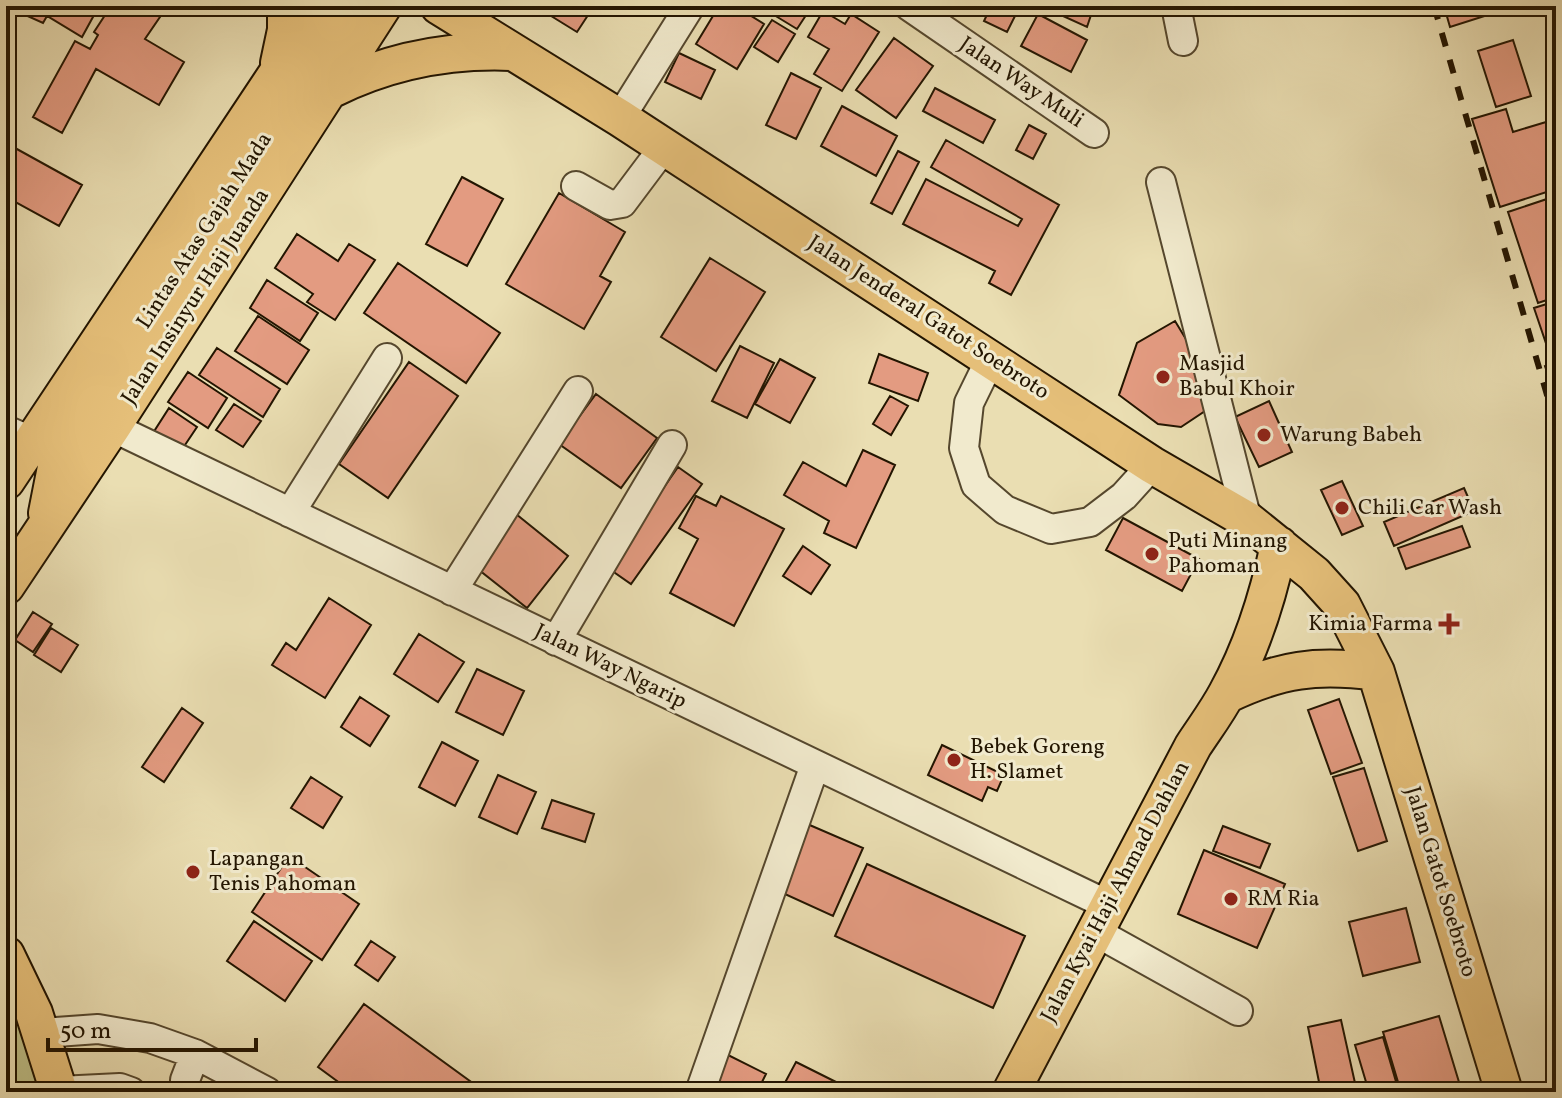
<svg xmlns="http://www.w3.org/2000/svg" width="1562" height="1098" font-family="Vollkorn,serif">
	<rect width="100%" height="100%" fill="#eadeb2"/>
	<filter id="stains"><feTurbulence type="fractalNoise" baseFrequency=".0025" numOctaves="4"/><feColorMatrix values="0 0 0 0 .2 0 0 0 0 .09 0 0 0 0 .02 0 0 0 .5 -.17"/></filter>
	<radialGradient id="worn" r=".72"><stop offset=".6" stop-color="#630" stop-opacity="0"/><stop offset="1" stop-color="#630" stop-opacity=".3"/></radialGradient>
	<path fill="#bebf87" stroke="#706a44" stroke-width="2" d="M6,955L59,1092H6Z"/>
	<path fill="#e39b81" stroke="#231501" stroke-width="2" d="M14,6H99L82,37L47,16L43,23L12,9Z
		M111,6H150L162,14L145,39L184,62L159,105L96,69L62,133L33,117L75,41L90,49L98,35L94,32Z
		M535,6H594L577,32Z
		M719,6H735L764,24L737,69L696,44Z
		M779,6H812L797,29L774,15Z
		M991,6H1020L1007,32L984,21Z
		M1041,6H1094L1087,27Z
		M1444,6H1516L1450,27Z
		M823,11L845,24L851,14L879,32L842,91L814,74L829,49L808,37Z
		M1038,14L1087,40L1071,72L1021,46Z
		M772,20L795,34L778,62L754,47Z
		M894,38L933,66L896,118L856,90Z
		M1513,40L1531,96L1496,107L1478,51Z
		M679,53L715,70L701,99L665,82Z
		M791,73L821,88L796,139L766,125Z
		M935,88L995,120L983,143L923,111Z
		M842,106L897,136L876,176L821,146Z
		M1506,109L1513,132L1546,122L1556,154V189L1500,207L1472,119Z
		M1029,125L1046,134L1033,159L1016,150Z
		M946,140L1059,205L1011,295L989,283L995,271L903,224L926,179L1018,226L1022,219L931,167Z
		M6,143L82,185L59,226L6,197Z
		M898,151L919,162L892,214L871,203Z
		M462,177L503,199L467,266L426,244Z
		M559,193L625,232L600,276L611,282L584,329L506,284Z
		M1556,196V297L1538,303L1508,212Z
		M297,234L338,261L349,244L375,260L335,320L307,302L313,294L275,268Z
		M710,258L765,292L716,371L661,337Z
		M398,263L500,333L466,383L364,313Z
		M267,280L318,313L300,341L250,308Z
		M1556,301V359L1552,361L1534,308Z
		M258,316L309,350L287,384L235,351Z
		M1175,321L1198,359L1208,409L1181,427L1158,424L1119,395L1137,343Z
		M740,346L774,363L747,418L712,401Z
		M217,348L280,389L263,417L199,375Z
		M879,354L928,373L918,401L869,383Z
		M780,359L815,378L790,423L755,404Z
		M409,362L458,396L388,498L339,464Z
		M1556,362V398L1545,366Z
		M188,372L227,398L208,428L168,402Z
		M596,394L657,438L621,488L559,444Z
		M890,396L908,406L891,435L873,424Z
		M1269,401L1292,452L1259,467L1235,417Z
		M234,404L261,421L243,447L216,430Z
		M169,408L197,427L181,451L153,433Z
		M863,450L895,465L856,548L824,533L829,521L784,495L803,462L846,486Z
		M678,467L702,484L631,584L608,568Z
		M1342,481L1363,526L1342,535L1321,490Z
		M1464,488L1474,511L1394,546L1384,522Z
		M696,496L716,506L721,496L784,529L734,626L670,593L698,539L679,528Z
		M516,514L568,556L527,608L474,566Z
		M1123,518L1199,559L1182,591L1106,550Z
		M1462,526L1470,547L1406,569L1398,548Z
		M803,546L830,565L811,594L783,576Z
		M329,598L371,625L325,698L272,665L286,643L296,650Z
		M33,612L52,624L33,652L15,640Z
		M51,628L78,645L61,672L34,655Z
		M419,634L464,662L438,702L394,674Z
		M477,669L524,691L503,735L456,712Z
		M360,697L389,716L370,746L341,727Z
		M1339,699L1362,763L1331,774L1308,710Z
		M182,708L203,723L164,782L142,767Z
		M442,742L478,761L455,806L419,787Z
		M942,745L1004,775L997,791L988,787L982,801L928,775Z
		M1364,768L1387,841L1358,851L1333,777Z
		M498,775L536,792L517,834L479,817Z
		M311,777L342,797L323,828L291,808Z
		M552,800L594,814L585,842L542,828Z
		M805,823L863,848L833,916L776,890Z
		M1223,826L1270,844L1260,868L1213,851Z
		M1204,850L1285,884L1257,948L1178,914Z
		M289,856L359,904L322,960L252,912Z
		M867,864L1025,936L993,1008L835,936Z
		M1406,908L1420,962L1363,976L1349,922Z
		M254,921L312,961L285,1001L227,961Z
		M371,941L395,957L378,981L355,965Z
		M364,1004L485,1092H352L318,1067Z
		M1439,1016L1462,1092H1401L1383,1032Z
		M1341,1020L1357,1092H1321L1308,1027Z
		M1383,1037L1399,1092H1369L1355,1045Z
		M720,1051L766,1074L757,1092H704Z
		M6,1056L20,1092H6Z
		M796,1062L856,1092H780Z"/>
	<g fill="none" stroke-linecap="round" stroke-linejoin="round">
		<defs>
			<path id="minor" d="M909,6L1094,133
				M1176,6L1183,41
				M620,118L690,6
				M1161,182L1247,520
				M576,186L610,205L622,203L664,147
				M991,358L969,403L964,448L976,485L1005,510L1051,529L1090,522L1124,496L1152,465
				M112,427L1108,905
				M6,430L33,442
				M290,513L387,358
				M452,591L578,391
				M556,641L672,445
				M1094,931L1238,1011
				M42,1033L98,1029L150,1038L195,1054L267,1092
				M59,1091L120,1088L131,1092
				M185,1092V1080L195,1054
				M700,1092L815,765"/>
			<path id="major" d="M439,6L620,118L1152,465L1247,520L1314,574L1342,605L1376,672L1504,1092
				M279,63L286,30V6
				M330,90C388,61 447,49 513,52
				M6,481L322,6
				M47,513L58,457L353,6
				M6,586L112,427L383,6
				M1226,695C1280,669 1317,664 1376,672
				M6,955L34,1013L59,1092
				M1011,1092L1193,746C1204,729 1217,712 1227,693C1253,646 1268,597 1279,545"/>
		</defs>
		<use href="#minor" stroke="#55472d" stroke-width="32"/>
		<use href="#major" stroke="#231501" stroke-width="40"/>
		<use href="#minor" stroke="#f1eacd" stroke-width="28"/>
		<use href="#major" stroke="#e5bf79" stroke-width="36"/>
		<path stroke="#231501" stroke-width="6" stroke-dasharray="14 14" stroke-linecap="butt" d="M1434,6L1556,426"/>
	</g>
	<g fill="#8f2418" stroke="#f1eacd" stroke-width="3">
		<circle cx="1163" cy="377" r="8"/>
		<circle cx="1264" cy="435" r="8"/>
		<circle cx="1342" cy="508" r="8"/>
		<circle cx="1152" cy="554" r="8"/>
		<path d="M1445 612h8v8h8v8h-8v8h-8v-8h-8v-8h8z"/>
		<circle cx="954" cy="760" r="8"/>
		<circle cx="193" cy="872" r="8"/>
		<circle cx="1231" cy="899" r="8"/>
	</g>
	<g text-anchor="middle" dominant-baseline="central" stroke-width="6" stroke-linejoin="round" paint-order="stroke">
		<g font-size="22" fill="#231501" stroke="#f1eacd">
			<text transform="translate(1021 83) rotate(34)">Jalan Way Muli</text>
			<text transform="translate(205 231) rotate(-57)">Lintas Atas Gajah Mada</text>
			<text transform="translate(196 297) rotate(-57)">Jalan Insinyur Haji Juanda</text>
			<text transform="translate(928 318) rotate(33)">Jalan Jenderal Gatot Soebroto</text>
			<text transform="translate(610 667) rotate(26)">Jalan Way Ngarip</text>
			<text transform="translate(1440 882) rotate(73)">Jalan Gatot Soebroto</text>
			<text transform="translate(1116 892) rotate(-62)">Jalan Kyai Haji Ahmad Dahlan</text>
		</g>
		<g font-size="22" fill="#231501" stroke="#f1eacd" text-anchor="start">
			<text x="1179" y="364">Masjid<tspan x="1179" dy="25">Babul Khoir</tspan></text>
			<text x="1280" y="435">Warung Babeh</text>
			<text x="1358" y="508">Chili Car Wash</text>
			<text x="1168" y="541">Puti Minang<tspan x="1168" dy="25">Pahoman</tspan></text>
			<text x="1433" y="624" text-anchor="end">Kimia Farma</text>
			<text x="970" y="747">Bebek Goreng<tspan x="970" dy="25">H. Slamet</tspan></text>
			<text x="209" y="859">Lapangan<tspan x="209" dy="25">Tenis Pahoman</tspan></text>
			<text x="1247" y="899">RM Ria</text>
		</g>
	</g>
	<rect width="1562" height="1098" fill="none" stroke="#eadeb2" stroke-width="32"/>
	<rect x="8" y="8" width="1546" height="1082" fill="none" stroke="#231501" stroke-width="4"/>
	<rect x="16" y="16" width="1530" height="1066" fill="none" stroke="#231501" stroke-width="2"/>
	<path d="M48 1038v12h208v-12" fill="none" stroke="#231501" stroke-width="4"/>
	<text x="60" y="1038" font-size="24" fill="#231501" stroke="#f1eacd" stroke-width="6" paint-order="stroke">50 m</text>
	<rect width="100%" height="100%" filter="url(#stains)"/>
	<rect width="100%" height="100%" fill="url(#worn)"/>
</svg>
